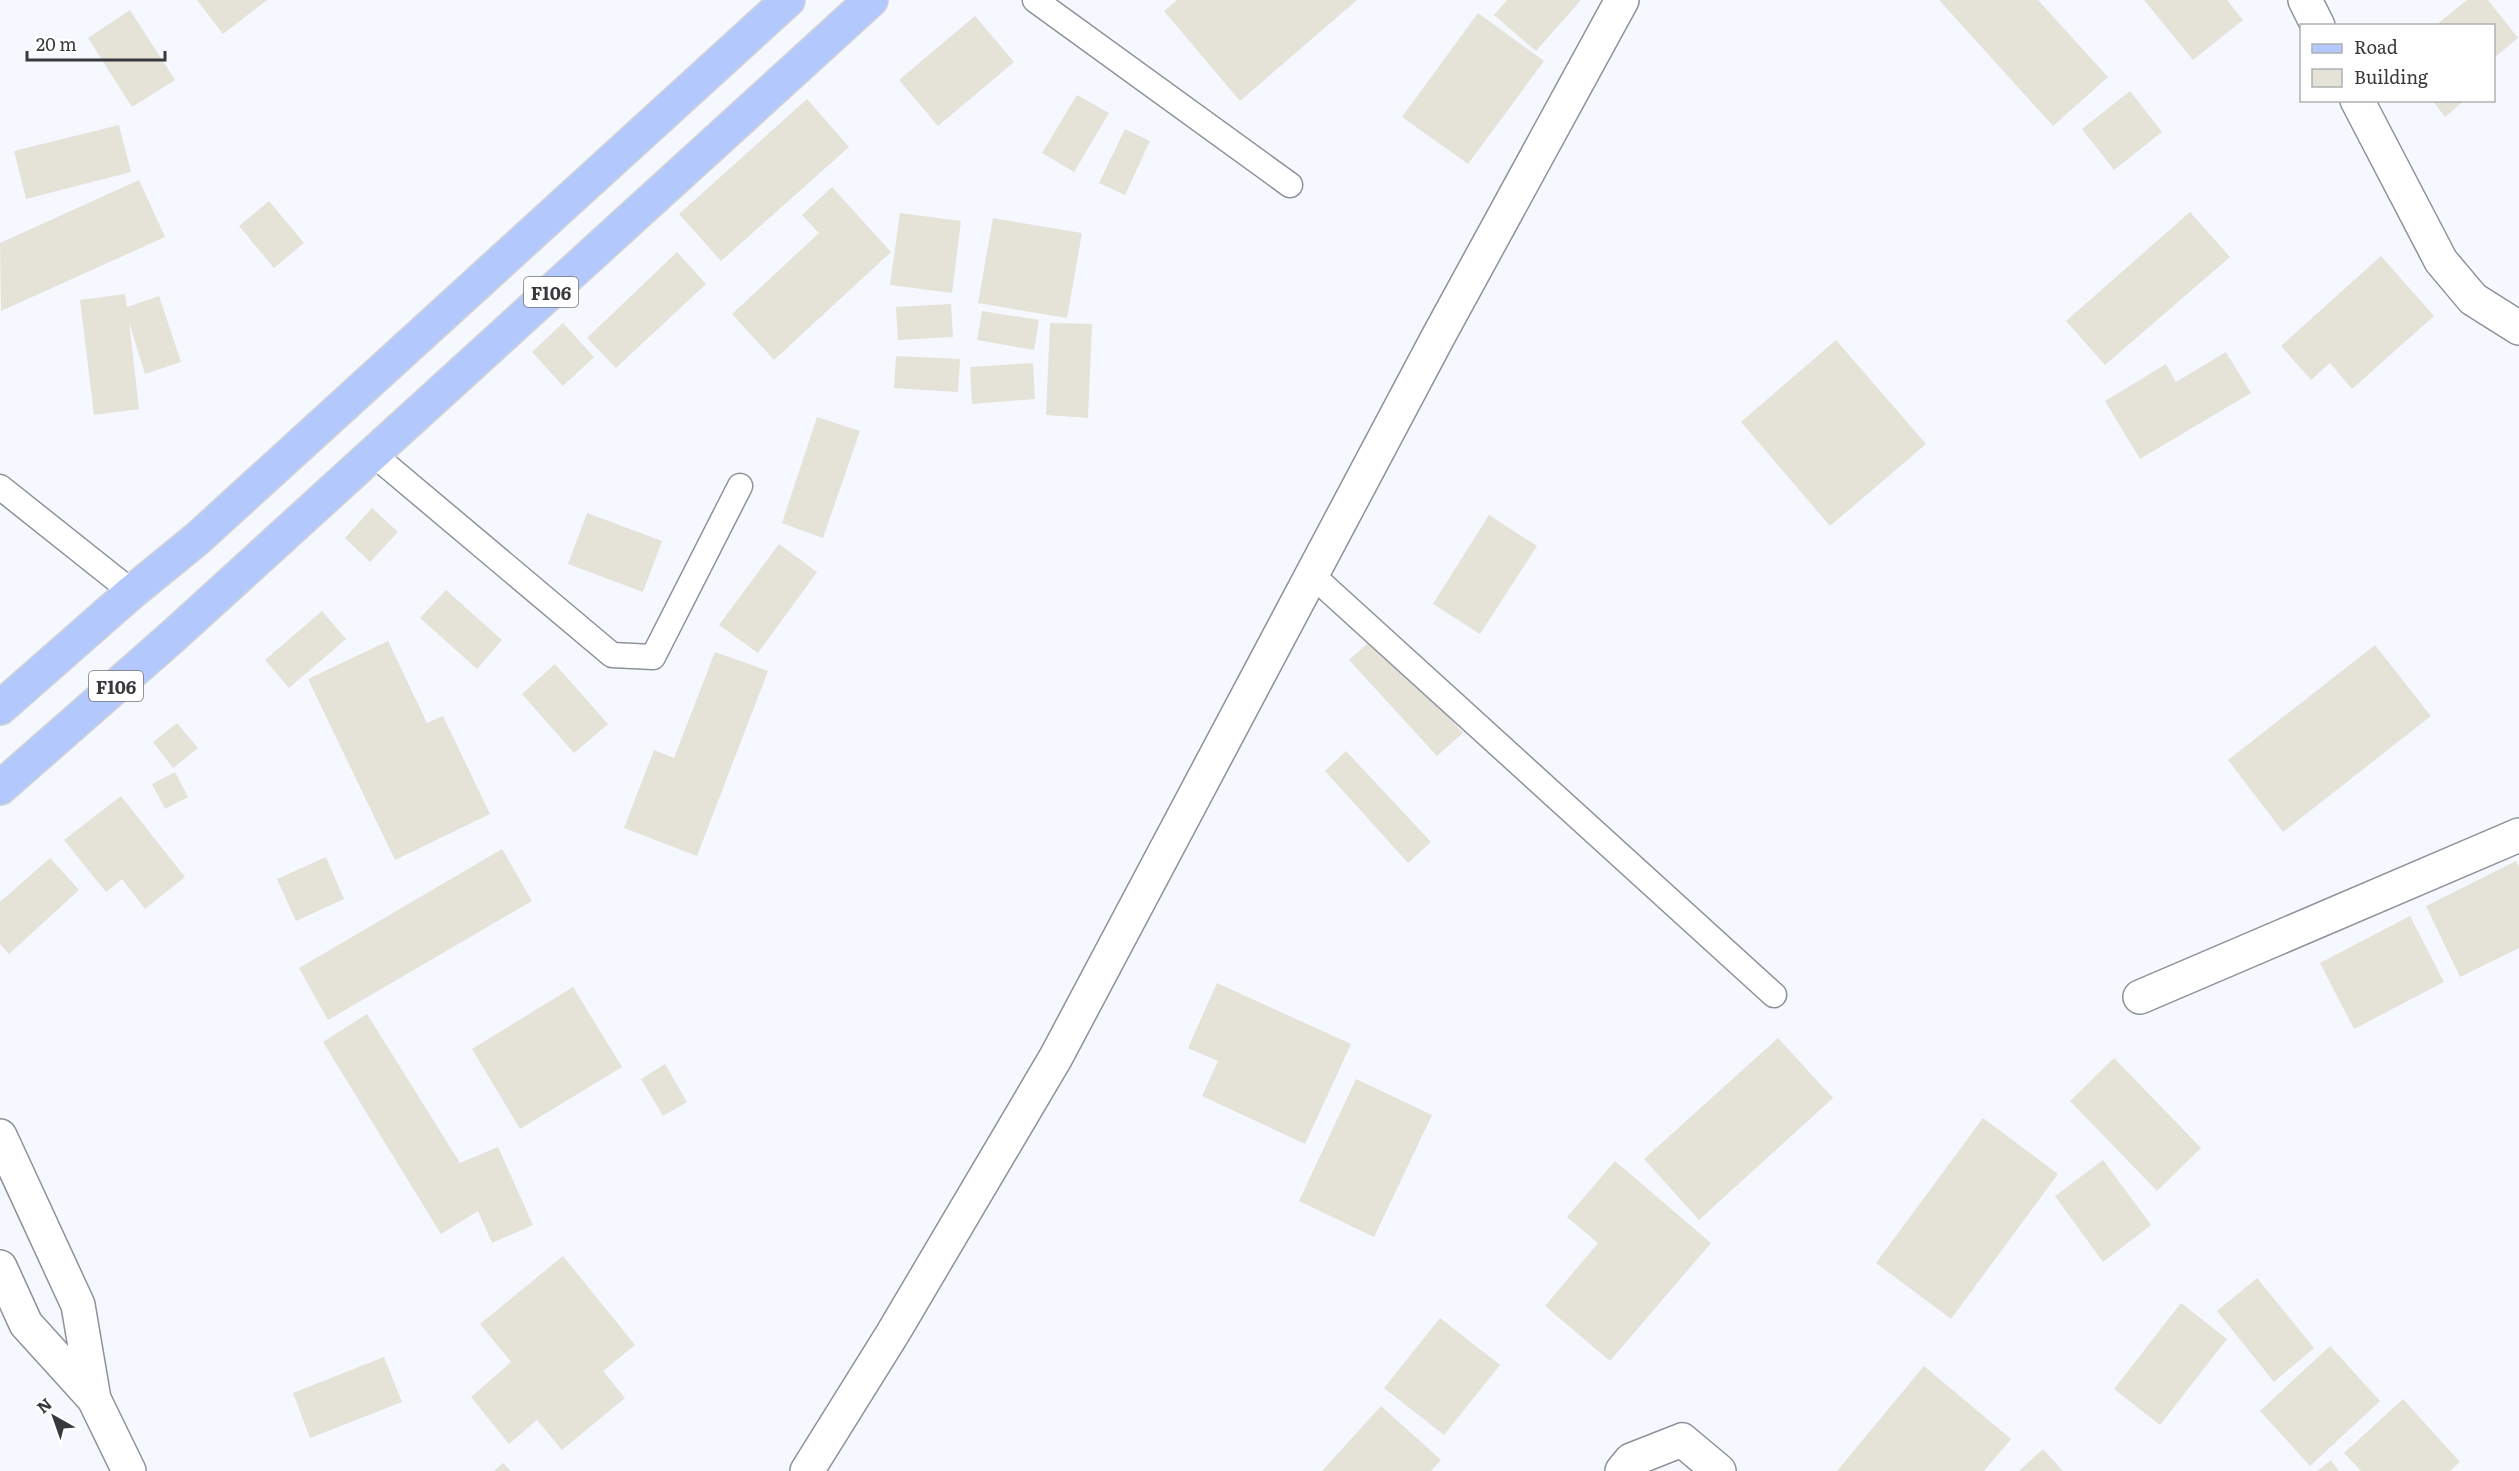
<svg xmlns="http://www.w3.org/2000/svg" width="2519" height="1471" font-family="Literata,serif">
	<rect width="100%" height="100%" fill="#f5f8fe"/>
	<path fill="#e5e2d8" d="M197,0H267L223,34Z
		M1177,0H1357L1240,101L1164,11Z
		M1507,0H1581L1536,51L1494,15Z
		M1939,0H2038L2108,77L2053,126Z
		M2144,0H2227L2243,20L2193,60Z
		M2467,0H2488L2518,38L2494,58V26H2435Z
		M130,10L175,80L132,107L88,38Z
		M1478,13L1544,61L1468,164L1402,117Z
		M975,16L1014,62L938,126L899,80Z
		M2130,91L2162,132L2114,170L2082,129Z
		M1077,95L1109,113L1074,172L1042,153Z
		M807,99L849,147L721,261L679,214Z
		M2432,100H2465L2445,117Z
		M119,125L131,172L26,199L14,151Z
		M1125,129L1150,141L1125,195L1099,183Z
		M139,180L165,237L1,311L0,243Z
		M832,187L891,252L774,360L732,314L819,233L802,215Z
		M269,201L304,243L274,268L239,226Z
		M2190,212L2230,257L2105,365L2066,321Z
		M900,213L961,221L952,293L890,285Z
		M993,218L1082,233L1067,318L978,303Z
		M677,252L706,284L616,368L587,338Z
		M2381,256L2434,316L2352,389L2330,363L2311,380L2281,346Z
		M125,294L127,307L159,296L181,362L145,374L129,322L139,409L94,415L80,300Z
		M951,304L953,337L898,340L896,307Z
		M982,311L1039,320L1034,350L977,340Z
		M563,323L594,357L563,386L532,352Z
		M1050,323L1092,324L1088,418L1046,415Z
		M1836,340L1926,444L1830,526L1741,422Z
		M2226,352L2251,393L2140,459L2105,401L2166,364L2176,382Z
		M896,356L960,359L958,392L894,388Z
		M1033,363L1035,399L972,404L970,367Z
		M817,417L860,431L823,538L782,523Z
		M372,508L398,532L370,562L345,538Z
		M587,513L662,541L643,592L568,564Z
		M1489,515L1537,546L1480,634L1433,604Z
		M779,544L817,572L758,653L719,625Z
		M446,590L502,640L477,669L420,618Z
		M322,611L346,639L289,688L265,660Z
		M1375,637L1463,733L1437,756L1349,660Z
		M388,641L427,723L443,716L490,814L395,860L308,679Z
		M2375,645L2431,716L2283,832L2228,760Z
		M715,652L768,671L697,856L624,828L654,750L674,758Z
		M555,664L608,724L574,753L522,694Z
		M177,723L198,748L173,768L153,742Z
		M1346,751L1431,842L1408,863L1325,771Z
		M175,772L188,797L165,809L152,784Z
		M121,796L185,877L145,909L122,879L106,892L64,840Z
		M502,849L532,901L328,1020L299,968Z
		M326,857L344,899L296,921L277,879Z
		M50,858L79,890L9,954L0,944V902Z
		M2516,861L2519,867V948L2460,977L2426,906Z
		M2410,916L2444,982L2354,1029L2320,963Z
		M1217,983L1351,1044L1305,1144L1202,1096L1218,1061L1188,1048Z
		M573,987L622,1067L520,1129L472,1049Z
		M367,1014L460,1163L498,1147L533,1225L492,1243L478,1211L441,1234L323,1042Z
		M1778,1038L1833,1098L1699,1220L1644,1159Z
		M2114,1058L2201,1148L2157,1191L2070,1101Z
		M665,1064L687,1102L663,1116L641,1079Z
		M1356,1079L1432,1115L1374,1237L1299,1201Z
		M1983,1118L2058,1174L1951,1319L1876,1263Z
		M2103,1160L2151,1225L2103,1262L2055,1196Z
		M1615,1161L1711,1243L1610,1361L1545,1306L1598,1243L1567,1217Z
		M563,1256L635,1345L603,1371L625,1398L562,1450L537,1420L509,1444L471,1397L511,1362L480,1324Z
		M2257,1278L2314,1348L2274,1382L2217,1311Z
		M2181,1303L2227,1339L2160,1425L2114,1389Z
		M1440,1318L1500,1365L1444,1435L1384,1388Z
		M2330,1346L2380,1401L2310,1466L2260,1411Z
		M384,1357L402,1402L310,1438L293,1393Z
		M1924,1366L2011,1439L1984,1471H1837Z
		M2403,1399L2460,1462L2450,1471H2361L2344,1453Z
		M1381,1406L1441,1460L1431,1471H1322Z
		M2043,1449L2063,1471H2019Z
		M2331,1460L2339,1471H2317Z
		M503,1463L511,1471H494Z"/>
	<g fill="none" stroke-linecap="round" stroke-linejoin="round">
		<defs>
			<path id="service" d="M1035,0L1290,185
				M373,454L612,655L653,657L740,486
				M0,487L132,592
				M1312,575L1774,995"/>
			<path id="minor" d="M2305,0L2318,26
				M2357,100L2441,261L2473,299L2519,328
				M2140,997L2519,835
				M807,1471L893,1333L1056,1057L1438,337L1622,0
				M1622,1471L1631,1460L1682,1440L1719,1471"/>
			<path id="secondary" d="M0,1136L78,1305L94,1399
				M0,1267L26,1324L94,1399L129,1471"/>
			<path id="primary" d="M0,708L132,592L197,539L788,0
				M0,788L171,638L871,0"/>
		</defs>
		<use href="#service" stroke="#8d919a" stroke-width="27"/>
		<use href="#minor" stroke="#8d919a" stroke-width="36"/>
		<use href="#secondary" stroke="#8d919a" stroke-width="36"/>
		<use href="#primary" stroke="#d3d3d4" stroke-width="36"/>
		<use href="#service" stroke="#fff" stroke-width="24"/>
		<use href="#minor" stroke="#fff" stroke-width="33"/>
		<use href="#secondary" stroke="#fff" stroke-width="33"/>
		<use href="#primary" stroke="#b3c9fd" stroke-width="33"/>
	</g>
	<g text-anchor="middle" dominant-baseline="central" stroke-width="5" stroke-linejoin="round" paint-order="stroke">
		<g fill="#fff" stroke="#737476" stroke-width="1.5">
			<rect x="524" y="277" width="54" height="30" rx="4.5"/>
			<rect x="89" y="671" width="54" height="30" rx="4.5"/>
		</g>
		<g font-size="18" font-weight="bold" fill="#37393c">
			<text x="551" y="292">F106</text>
			<text x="116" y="686">F106</text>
		</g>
	</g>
	<rect x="2300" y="24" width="195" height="78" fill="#ffffff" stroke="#afb0b1" stroke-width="1.5"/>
	<rect x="2312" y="44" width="30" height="9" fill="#b3c9fd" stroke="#afb0b1" stroke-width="1.5"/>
	<text x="2354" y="54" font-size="18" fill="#37393c">Road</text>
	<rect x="2312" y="69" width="30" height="18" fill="#e5e2d8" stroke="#afb0b1" stroke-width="1.5"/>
	<text x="2354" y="84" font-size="18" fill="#37393c">Building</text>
	<g transform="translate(54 1417) rotate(320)" stroke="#ffffff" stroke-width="4.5" paint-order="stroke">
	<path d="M0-4.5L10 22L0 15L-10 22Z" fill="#37393c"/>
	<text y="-9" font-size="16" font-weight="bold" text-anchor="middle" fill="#37393c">N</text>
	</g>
	<path d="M27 51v9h138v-9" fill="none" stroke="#37393c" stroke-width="3"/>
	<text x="36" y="51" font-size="18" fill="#37393c" stroke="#ffffff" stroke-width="4.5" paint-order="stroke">20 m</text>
</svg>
